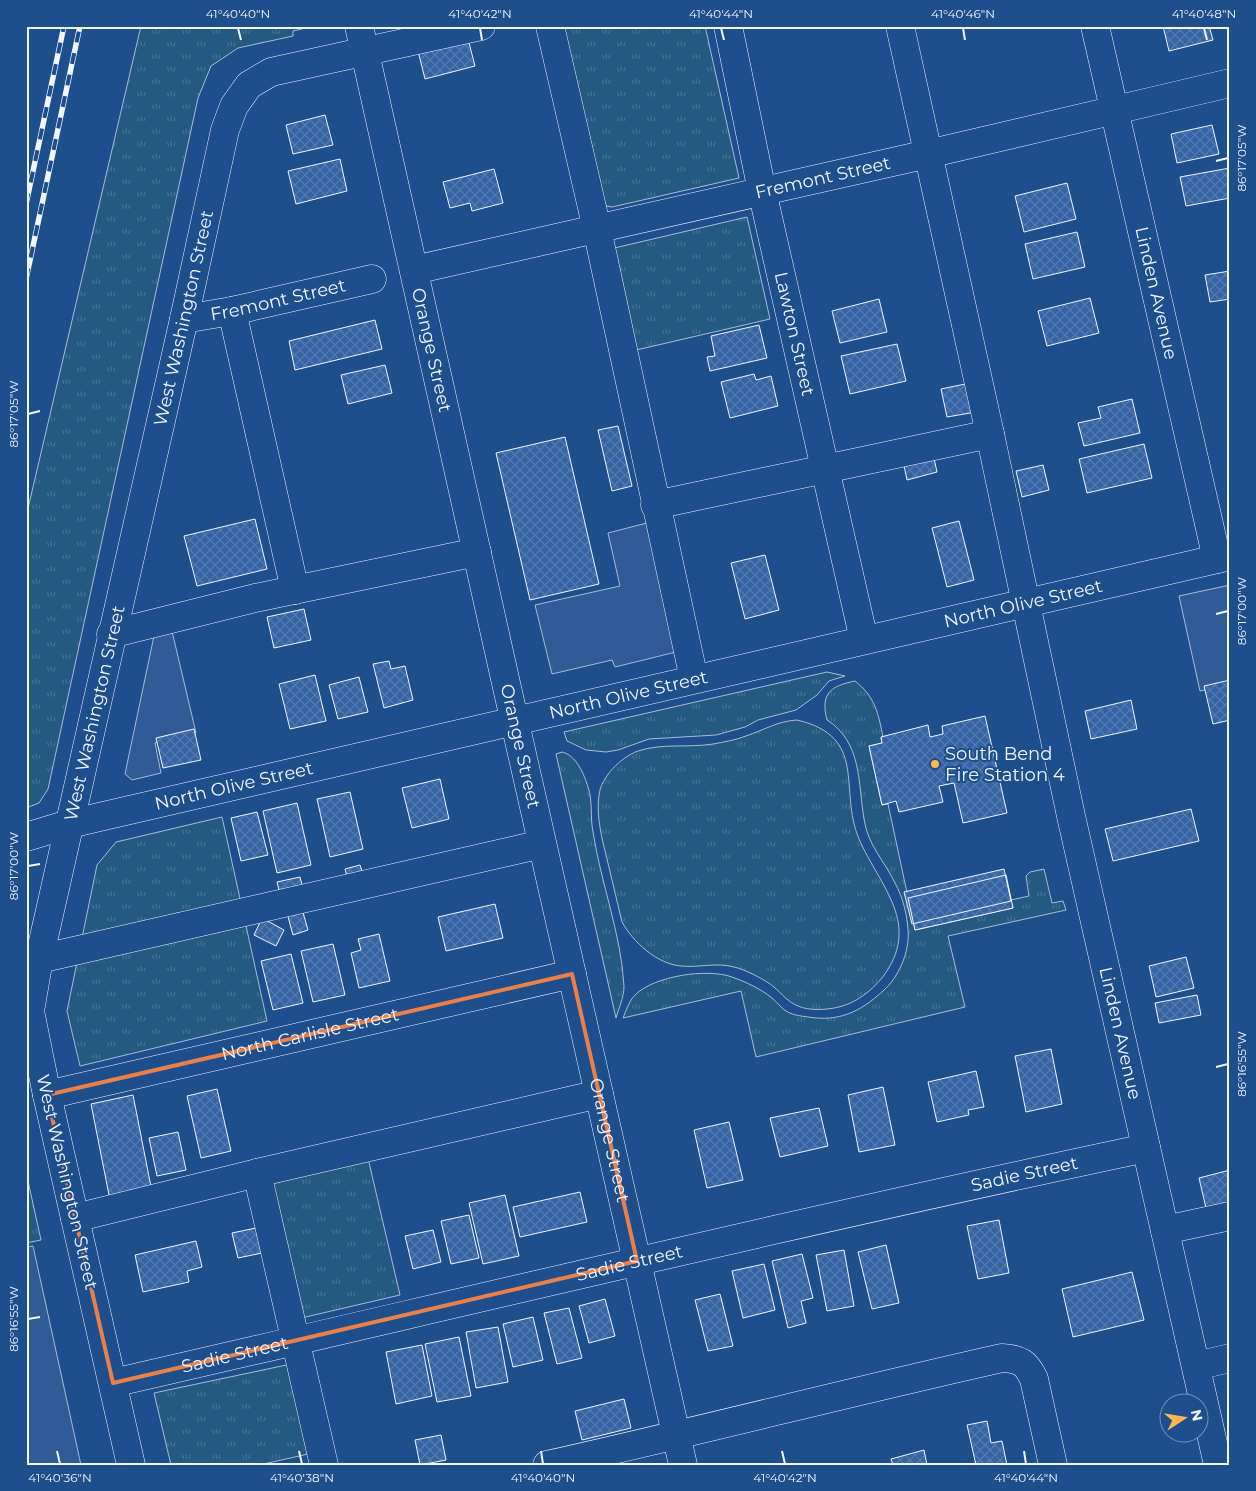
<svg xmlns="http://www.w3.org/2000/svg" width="1256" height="1491" font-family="Montserrat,sans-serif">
	<defs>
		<pattern id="grass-tufts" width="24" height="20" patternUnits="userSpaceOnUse" patternTransform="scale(1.25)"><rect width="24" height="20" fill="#245a82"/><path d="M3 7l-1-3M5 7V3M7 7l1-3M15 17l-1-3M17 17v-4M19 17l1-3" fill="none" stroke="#447295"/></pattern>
		<pattern id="building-cross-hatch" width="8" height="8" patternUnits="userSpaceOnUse" patternTransform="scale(1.25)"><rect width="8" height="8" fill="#3563a3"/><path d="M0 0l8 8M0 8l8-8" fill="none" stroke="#537ab1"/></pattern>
	</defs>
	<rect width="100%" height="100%" fill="#1f4e8c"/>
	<path fill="url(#grass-tufts)" stroke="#a8bbd7" d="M141,26H304L302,29L293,31V36L238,48L211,66L198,98L48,789L39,803L26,808V517Z
		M556,26H705L739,178L612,207L605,206Z
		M747,217L770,319L632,351L610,249Z
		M827,672L845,676L829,681L817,695L796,710L758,720L745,727L716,735L649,739L618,750L606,752L586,750L567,741L564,732Z
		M855,681C875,697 878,712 883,737L881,738L882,743L869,746L882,805L888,804L915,930L1013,908L1011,900L1029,896L1026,876L1030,872L1044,869L1052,903L1063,901L1066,910L948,936L965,1007L756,1057L741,991L623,1018C626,1011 629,1001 635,995C654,976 707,968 732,977C746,982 761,989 772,998C777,1002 781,1008 786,1011C792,1015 801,1016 808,1017C839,1022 860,1012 883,991C899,977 910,951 908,930C907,914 903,898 895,883C884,860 868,846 864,819C858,783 862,742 827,720C820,693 831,686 855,681Z
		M797,720C869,737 838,789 859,839C880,887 923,924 882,978C871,991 856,1003 839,1007C827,1010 809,1011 798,1006C788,1002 782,994 774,987C766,980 744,969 734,967C716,962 699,968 681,966C657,964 633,942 622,922C617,901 612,880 607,859C602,839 596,816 599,795C601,777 621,757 638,751C662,743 688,748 713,744C724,742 736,740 746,736C764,730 778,721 797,720Z
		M562,752C576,755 584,774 588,787C593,801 590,818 593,832C601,884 621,933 624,986C624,998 619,1007 616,1018L556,754Z
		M222,817L267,1021L80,1066L67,1011L97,865L116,842Z
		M367,1154L400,1295L297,1319L266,1178Z
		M26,1172L41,1240L26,1243Z
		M296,1363L317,1452L259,1465H171L154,1393Z"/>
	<path fill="#305b95" stroke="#a8bbd7" d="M647,523L676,652L615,667L612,660L552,674L535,605L620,586L608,533Z
		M1230,585V684L1200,691L1179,596Z
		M171,627L196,733L155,743L161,773L132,780L125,774L155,631Z
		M33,1246L81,1465H26V1247Z"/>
	<path fill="url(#building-cross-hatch)" stroke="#f2f6ff" d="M1163,26H1209L1213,40L1169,51Z
		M468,39L475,66L425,79L418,51Z
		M325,115L333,145L293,154L286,125Z
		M1212,125L1219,154L1177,163L1171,134Z
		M340,159L347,191L296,204L288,171Z
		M1230,168V198L1186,206L1180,177Z
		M494,169L503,203L472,211L470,203L450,208L443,182Z
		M1067,183L1076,219L1024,232L1015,196Z
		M1077,232L1085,267L1033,279L1025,244Z
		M1230,271V299L1210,302L1205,275Z
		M1090,298L1099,333L1047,346L1038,311Z
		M879,299L887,332L840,343L832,311Z
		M375,320L382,349L295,370L289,341Z
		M759,325L767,358L710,371L707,357L715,356L711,336Z
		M897,344L906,381L850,394L841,356Z
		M385,365L392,393L348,404L341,375Z
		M754,374L756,380L771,376L778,406L730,418L721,382Z
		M970,383L976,412L947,417L941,389Z
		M1132,399L1140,433L1084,446L1078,423L1101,418L1098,407Z
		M618,426L632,486L612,491L598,430Z
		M565,437L599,584L530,600L496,453Z
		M1144,444L1152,478L1087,493L1079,459Z
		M932,449L937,472L907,480L902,456Z
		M1043,465L1049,490L1022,497L1016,471Z
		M255,519L267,569L197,586L184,536Z
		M959,521L974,580L947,587L932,528Z
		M765,555L779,610L745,619L731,563Z
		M304,609L311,640L274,648L267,617Z
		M389,661L391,669L405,666L413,700L384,708L373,664Z
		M315,675L326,721L290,729L279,684Z
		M359,677L368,712L338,719L329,685Z
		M1230,680V720L1213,724L1204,686Z
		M1131,700L1137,729L1091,739L1085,711Z
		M985,716L1007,813L963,823L954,783L939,786L943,802L899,812L896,801L882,805L869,746L882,743L881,737L928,725L930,737L943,734L942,726Z
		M194,729L201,760L163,768L156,738Z
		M440,779L449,819L412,828L402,788Z
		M350,792L363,849L330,857L317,799Z
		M297,803L311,865L277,873L263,811Z
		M1191,809L1199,841L1113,861L1105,829Z
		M257,812L268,855L241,861L231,818Z
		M360,865L366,883L350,888L345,869Z
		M1004,869L1011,901L912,924L904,892Z
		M1006,875L1013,908L915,930L908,898Z
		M300,877L304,892L281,898L277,882Z
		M495,904L503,938L446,951L438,917Z
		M302,909L308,930L293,935L287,913Z
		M262,918L284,930L276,946L254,935Z
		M379,934L390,981L359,988L351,953L361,950L358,939Z
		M333,944L345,995L313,1002L301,951Z
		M291,954L303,1003L273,1010L261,961Z
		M1186,957L1194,988L1156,997L1149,966Z
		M1197,995L1201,1015L1159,1023L1155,1003Z
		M1051,1049L1062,1104L1026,1112L1015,1056Z
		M976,1071L984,1107L968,1110L969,1115L937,1122L928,1082Z
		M883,1087L895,1145L859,1152L848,1095Z
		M217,1089L231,1151L201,1158L187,1096Z
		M133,1095L152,1192L110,1200L91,1104Z
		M819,1108L828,1146L780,1157L770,1118Z
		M729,1122L743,1180L707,1188L694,1130Z
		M178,1132L186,1170L157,1176L149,1138Z
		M1230,1170V1202L1206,1208L1199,1178Z
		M580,1192L587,1222L520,1237L513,1207Z
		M505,1195L519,1256L483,1264L469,1203Z
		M469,1215L479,1258L451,1264L441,1221Z
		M999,1220L1009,1273L978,1279L967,1226Z
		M256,1228L262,1253L238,1258L232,1233Z
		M433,1230L441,1262L413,1269L405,1236Z
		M196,1241L202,1267L187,1271L189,1282L143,1292L135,1255Z
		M886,1245L899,1303L872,1309L858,1252Z
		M844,1250L854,1306L827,1311L816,1255Z
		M802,1254L813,1298L801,1301L806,1323L788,1328L772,1261Z
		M764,1264L775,1310L743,1318L732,1271Z
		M1132,1272L1144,1320L1073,1337L1062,1289Z
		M720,1294L733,1346L708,1351L695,1300Z
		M605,1299L615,1336L589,1343L579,1306Z
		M569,1308L582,1358L557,1364L544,1313Z
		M533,1317L543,1360L513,1367L503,1324Z
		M498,1327L508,1382L476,1388L466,1332Z
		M459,1337L471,1396L437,1402L425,1344Z
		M422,1345L432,1396L396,1404L386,1352Z
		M624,1399L631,1428L582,1440L575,1411Z
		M987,1421L991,1443L1002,1441L1007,1465H976L967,1425Z
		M441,1435L446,1460L420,1465L415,1440Z
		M924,1450L927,1465H893L891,1459Z"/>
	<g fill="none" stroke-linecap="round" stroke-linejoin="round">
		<defs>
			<g id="minor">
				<path id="s1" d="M359,26L508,692L683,1465"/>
				<path d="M550,26L597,229L694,679"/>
				<path id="s2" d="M728,26L762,191L864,640"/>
				<path id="s3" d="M900,26L990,434L1071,816L1218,1465"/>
				<path id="s4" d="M1095,26L1217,559"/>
				<path id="s5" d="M414,270L928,154L1230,83"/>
				<path d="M232,311L295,590"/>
				<path id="s6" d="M184,319L232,311L372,279"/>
				<path d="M655,505L990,434"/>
				<path d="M111,634L255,598L477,552"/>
				<path id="s7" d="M26,837L69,824L1230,556"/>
				<path d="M26,962L542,844"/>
				<path id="s8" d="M47,1095L572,974"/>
				<path d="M257,1173L324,1465"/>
				<path d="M75,1218L257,1173L599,1094"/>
				<path d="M1165,1230L1230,1216"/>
				<path d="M1196,1366L1230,1358"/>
				<path id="s9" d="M113,1383C457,1304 801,1221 1146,1148"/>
				<path id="s10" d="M131,1465L47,1095L30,1011L39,959L184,319L225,130L234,106L249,85L271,72L481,26"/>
				<path d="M547,1465C699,1431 850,1392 1002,1358C1020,1359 1026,1362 1034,1379L1053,1465"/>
			</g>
		</defs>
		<use href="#minor" stroke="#f2f6ff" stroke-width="29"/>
		<use href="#minor" stroke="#1f4e8c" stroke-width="28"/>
		<defs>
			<path id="rail" d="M26,204L64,26
				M26,279L80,26"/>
		</defs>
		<use href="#rail" stroke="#f2f6ff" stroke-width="5.5"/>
		<use href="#rail" stroke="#1f4e8c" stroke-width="4" stroke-dasharray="11" stroke-linecap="butt"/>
	</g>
	<path fill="none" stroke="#ea8049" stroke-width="4" stroke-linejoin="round" d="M572,974L637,1261L113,1383L47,1095Z"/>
	<path fill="none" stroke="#f2f6ff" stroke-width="2" d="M238,28L241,40M480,28L482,40M721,28L724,40M963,28L965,40M1204,28L1207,40M1216,161L1228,158M28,414L40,411M1216,614L1228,611M28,866L40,864M1216,1067L1228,1064M28,1319L40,1317M57,1451L60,1464M299,1451L302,1464M541,1451L543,1464M782,1451L785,1464M1024,1451L1026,1464"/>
	<circle fill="#ffb74d" stroke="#1f4e8c" stroke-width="2" cx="935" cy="764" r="5"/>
	<g text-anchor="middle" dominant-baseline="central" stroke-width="4" stroke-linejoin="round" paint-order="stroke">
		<g font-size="18" fill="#f2f6ff" stroke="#1f4e8c">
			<text stroke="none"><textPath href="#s5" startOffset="419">Fremont Street</textPath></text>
			<text stroke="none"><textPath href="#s4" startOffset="274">Linden Avenue</textPath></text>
			<text stroke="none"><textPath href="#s6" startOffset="96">Fremont Street</textPath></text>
			<text stroke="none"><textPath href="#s10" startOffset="1175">West Washington Street</textPath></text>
			<text stroke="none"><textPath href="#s2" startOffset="315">Lawton Street</textPath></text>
			<text stroke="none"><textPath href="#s1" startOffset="332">Orange Street</textPath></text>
			<text stroke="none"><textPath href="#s7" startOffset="1024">North Olive Street</textPath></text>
			<text stroke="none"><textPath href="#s7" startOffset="619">North Olive Street</textPath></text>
			<text stroke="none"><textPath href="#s10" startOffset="770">West Washington Street</textPath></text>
			<text stroke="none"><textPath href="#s1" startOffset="738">Orange Street</textPath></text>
			<text stroke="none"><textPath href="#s7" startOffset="214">North Olive Street</textPath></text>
			<text stroke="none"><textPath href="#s8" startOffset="270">North Carlisle Street</textPath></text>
			<text stroke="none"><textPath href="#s3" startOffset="1031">Linden Avenue</textPath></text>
			<text stroke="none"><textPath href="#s1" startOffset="1142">Orange Street</textPath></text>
			<text stroke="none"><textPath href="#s9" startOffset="935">Sadie Street</textPath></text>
			<text transform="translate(67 1182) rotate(77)">West Washington Street</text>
			<text stroke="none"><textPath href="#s9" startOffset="530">Sadie Street</textPath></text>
			<text stroke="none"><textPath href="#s9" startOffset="125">Sadie Street</textPath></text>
		</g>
		<g font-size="18" fill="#f2f6ff" stroke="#1f4e8c" text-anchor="start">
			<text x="945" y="754">South Bend<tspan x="945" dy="21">Fire Station 4</tspan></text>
		</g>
	</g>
	<rect width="1256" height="1491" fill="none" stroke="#1f4e8c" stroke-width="55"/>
	<g transform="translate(1184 1418) rotate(78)"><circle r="24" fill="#1f4e8c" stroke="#7391ba"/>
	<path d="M0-4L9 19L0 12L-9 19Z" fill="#ffb74d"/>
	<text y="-8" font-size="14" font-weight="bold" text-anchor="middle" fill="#f2f6ff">N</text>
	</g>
	<rect x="28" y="28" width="1200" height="1436" fill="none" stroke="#f2f6ff" stroke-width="2"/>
	<g font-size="12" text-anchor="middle" fill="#f2f6ff">
		<text x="238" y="18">41°40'40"N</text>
		<text x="480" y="18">41°40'42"N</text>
		<text x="721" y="18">41°40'44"N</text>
		<text x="963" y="18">41°40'46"N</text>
		<text x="1204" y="18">41°40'48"N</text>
		<text transform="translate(1242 158) rotate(-90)" y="4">86°17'05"W</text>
		<text transform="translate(14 414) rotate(-90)" y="4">86°17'05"W</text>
		<text transform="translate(1242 611) rotate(-90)" y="4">86°17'00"W</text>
		<text transform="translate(14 866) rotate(-90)" y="4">86°17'00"W</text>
		<text transform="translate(1242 1064) rotate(-90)" y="4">86°16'55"W</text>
		<text transform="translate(14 1319) rotate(-90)" y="4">86°16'55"W</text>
		<text x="60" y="1482">41°40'36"N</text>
		<text x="302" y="1482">41°40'38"N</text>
		<text x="543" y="1482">41°40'40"N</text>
		<text x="785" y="1482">41°40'42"N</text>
		<text x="1026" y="1482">41°40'44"N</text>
	</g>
</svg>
